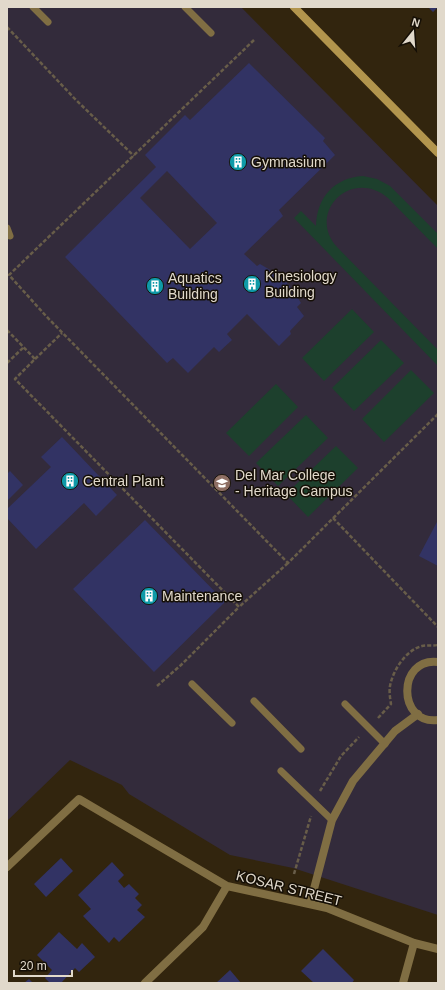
<svg xmlns="http://www.w3.org/2000/svg" width="445" height="990" font-family="Arial,sans-serif">
	<rect width="100%" height="100%" fill="#32250e"/>
	<path fill="#332b3b" d="M7,7H241L438,206V915L293,868L230,855L129,794L122,785L70,760L7,821Z"/>
	<path fill="#1d402d" d="M363,176L377,179L390,186L438,234V249L388,198C351,167 306,213 337,247L438,350V366L294,218L301,211L316,226C317,197 334,178 363,176Z
		M352,309L374,332L324,381L302,358Z
		M381,340L404,363L354,411L332,388Z
		M411,370L434,393L384,442L362,419Z
		M276,384L298,407L249,456L226,433Z
		M306,415L328,438L278,486L256,463Z
		M336,446L358,468L308,517L286,494Z"/>
	<path fill="#323364" fill-rule="evenodd" d="M428,7H438L433,12Z
		M249,63L325,138L323,141L335,155L279,210L283,216L244,254L257,266L260,264L282,277L293,290L301,303L297,307L304,316L290,331L291,334L279,346L247,314L227,334L232,340L219,352L214,347L188,373L173,358L167,363L65,257L156,167L145,155L185,115L190,120ZM167,171L217,223L190,249L140,198Z
		M62,437L117,495L96,516L84,503L36,549L7,518V509L51,467L41,457Z
		M10,471L23,485L7,501V474Z
		M145,520L225,602L154,672L73,589Z
		M438,520V566L419,556Z
		M61,858L73,871L46,897L34,884Z
		M112,862L124,875L118,881L124,888L129,884L139,894L135,898L142,905L137,910L145,917L119,942L114,937L109,943L83,916L91,909L78,895Z
		M59,932L77,949L82,943L95,957L79,972L75,968L61,983H50L45,978L52,970L37,955Z
		M323,949L354,980L352,983H314L301,971Z
		M230,970L241,983H216Z
		M29,979L33,983H24Z"/>
	<g fill="none" stroke-linecap="round" stroke-linejoin="round">
		<path stroke="#685d49" stroke-width="2.5" stroke-dasharray="4 2" stroke-linecap="butt" d="M7,27L75,99L134,156
			M254,40L9,275L46,316L288,563L438,414
			M7,330L35,359L15,379L239,607L288,563
			M35,359L62,333
			M7,363L24,347
			M333,518L438,627
			M157,686L181,665L239,607
			M378,718L391,704C390,698 389,691 390,686C393,670 406,650 422,646C427,645 433,646 438,645
			M320,791L341,756L359,737
			M294,874L311,816"/>
		<path stroke="#806e43" stroke-width="7" d="M33,7L48,22
			M185,7L211,33
			M7,228L10,236
			M192,684L232,723
			M254,701L301,749
			M345,704L385,744
			M281,771L332,820"/>
		<path stroke="#806e43" stroke-width="8" d="M438,662C397,657 397,725 438,720
			M7,867L79,799L227,886L327,908L414,943L438,949
			M310,904L332,820L353,781L395,731L418,714
			M145,983L203,927L227,886
			M403,983L414,943"/>
		<path stroke="#b2954d" stroke-width="8" d="M294,7L438,153"/>
	</g>
	<defs>
		<symbol id="building-disc" viewBox="-11 -11 22 22"><circle r="9.5" fill="#0f9aa8" stroke="#150f06"/><path d="M-4-6H4V6H1V3H-1V6H-4ZM-2.5-4.3h1.7v1.8h-1.7ZM.8-4.3h1.7v1.8H.8ZM-2.5-1h1.7V.8h-1.7ZM.8-1h1.7V.8H.8Z" fill="#fff"/></symbol>
		<symbol id="university-disc" viewBox="-11 -11 22 22"><circle r="9.5" fill="#8d6e63" stroke="#150f06"/><path d="M0-5L7-2L0 1L-7-2ZM-4 1L0 2.5L4 1V4Q0 6-4 4Z" fill="#fff"/></symbol>
	</defs>
	<g fill-rule="evenodd">
		<use href="#building-disc" x="228" y="152" width="20" height="20"/>
		<use href="#building-disc" x="242" y="274" width="20" height="20"/>
		<use href="#building-disc" x="145" y="276" width="20" height="20"/>
		<use href="#building-disc" x="60" y="471" width="20" height="20"/>
		<use href="#university-disc" x="212" y="473" width="20" height="20"/>
		<use href="#building-disc" x="139" y="586" width="20" height="20"/>
	</g>
	<g text-anchor="middle" dominant-baseline="central" stroke-width="3" stroke-linejoin="round" paint-order="stroke">
		<g font-size="14" fill="#e1d9cb" stroke="#150f06" text-anchor="start">
			<text x="251" y="162">Gymnasium</text>
			<text x="265" y="276">Kinesiology<tspan x="265" dy="16">Building</tspan></text>
			<text x="168" y="278">Aquatics<tspan x="168" dy="16">Building</tspan></text>
			<text x="235" y="475">Del Mar College<tspan x="235" dy="16">- Heritage Campus</tspan></text>
			<text x="83" y="481">Central Plant</text>
			<text x="162" y="596">Maintenance</text>
		</g>
		<g font-size="14" fill="#e1d9cb" stroke="#150f06">
			<text transform="translate(289 888) rotate(14)">KOSAR STREET</text>
		</g>
	</g>
	<rect width="445" height="990" fill="none" stroke="#e1d9cb" stroke-width="16"/>
	<g transform="translate(413 32) rotate(17)" stroke="#150f06" stroke-width="3" paint-order="stroke">
	<path d="M0-3L7 15L0 10L-7 15Z" fill="#e1d9cb"/>
	<text y="-6" font-size="11" font-weight="bold" text-anchor="middle" fill="#e1d9cb">N</text>
	</g>
	<path d="M14 970v6h58v-6" fill="none" stroke="#e1d9cb" stroke-width="2"/>
	<text x="20" y="970" font-size="12" fill="#e1d9cb" stroke="#150f06" stroke-width="3" paint-order="stroke">20 m</text>
</svg>
